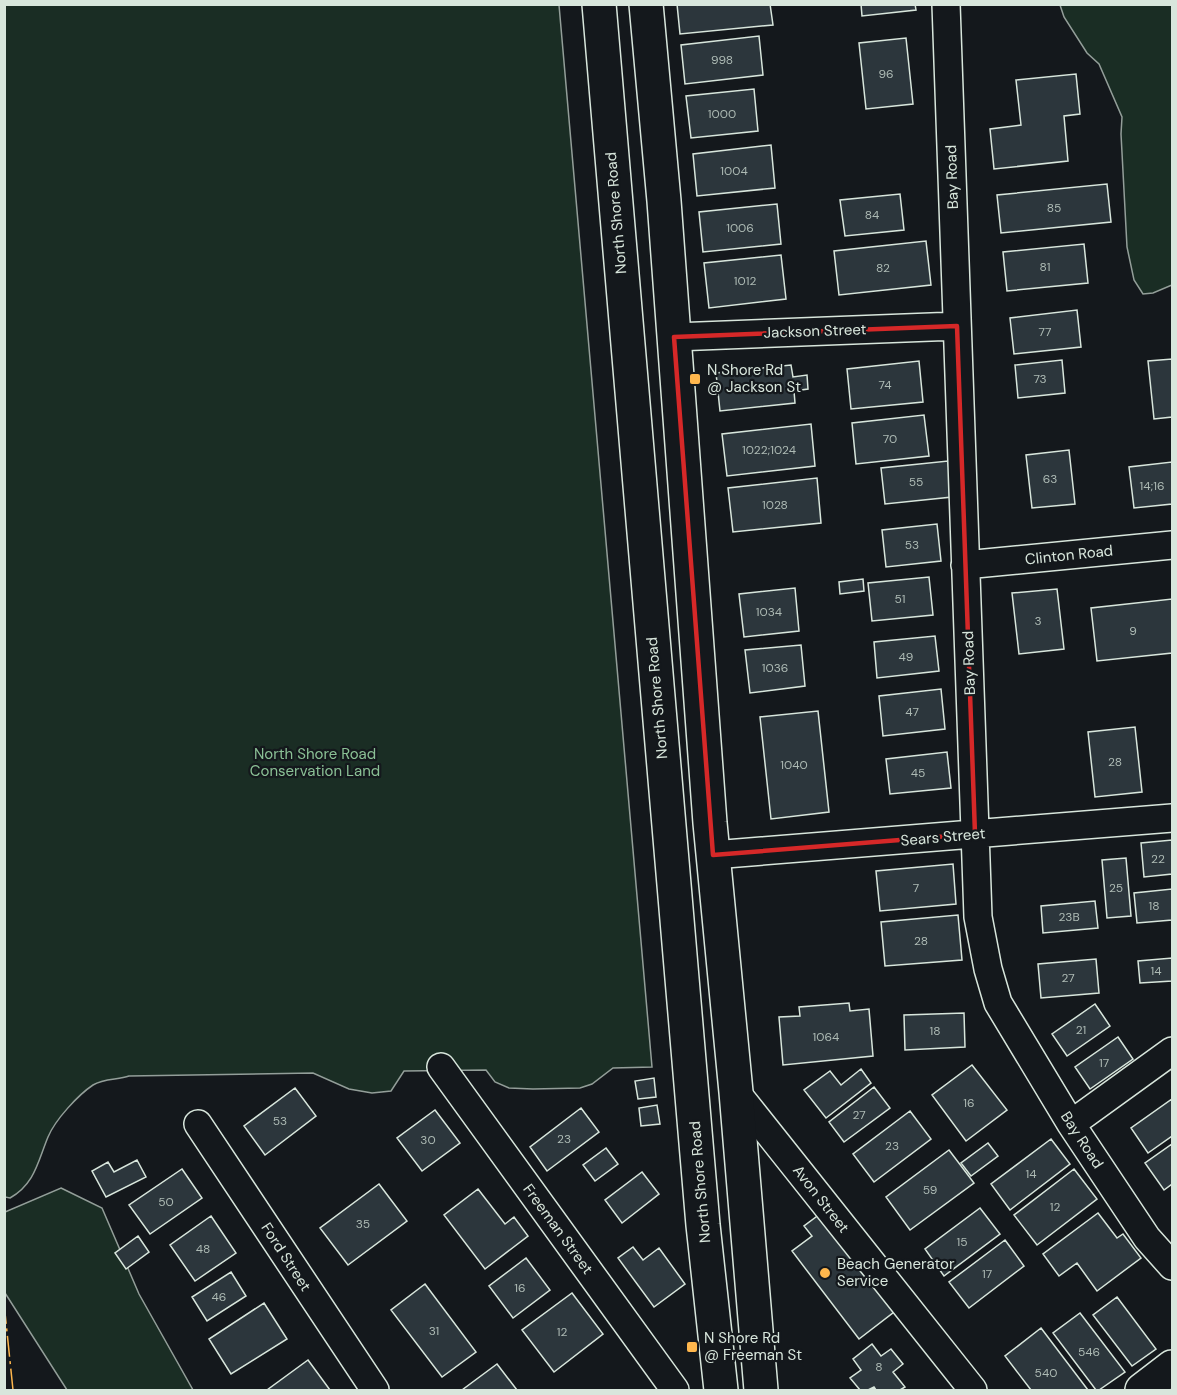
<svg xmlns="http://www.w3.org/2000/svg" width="1177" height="1395" font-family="'DM Sans',sans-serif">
	<rect width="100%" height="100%" fill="#14181c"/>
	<path fill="#1a2d24" stroke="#939e99" stroke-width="1.5" d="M4,5H559L652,1067L613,1068L592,1084L580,1088L533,1089L509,1088L495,1082L486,1070L404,1071L391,1091L372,1093L349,1089L313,1073L129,1076C118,1080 104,1078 93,1085C78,1095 55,1120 48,1137C38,1161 35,1184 10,1198L5,1197Z
		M1060,5H1172V285L1153,293L1143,294L1134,280L1127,247L1121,134L1122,117L1099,64L1087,53L1064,17Z
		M61,1188L102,1208L139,1294L193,1390H67L5,1293V1212Z"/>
	<path fill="#2c363c" stroke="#d8e6dc" stroke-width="1.5" d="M677,4H770L773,25L680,34Z
		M861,4H915L916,10L862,16Z
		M759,36L763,75L685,84L681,45Z
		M906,38L913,104L866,109L859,43Z
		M1076,74L1080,114L1064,116L1068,161L994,169L990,129L1021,125L1016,80Z
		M754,89L758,131L691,138L686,96Z
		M771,145L775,188L697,196L693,154Z
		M1107,184L1111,222L1001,233L997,195Z
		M900,194L904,230L845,236L840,200Z
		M777,204L781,244L703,252L699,212Z
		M926,241L931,285L839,295L834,251Z
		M1084,244L1088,283L1007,291L1003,252Z
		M781,255L786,299L709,308L704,263Z
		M1077,310L1081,347L1014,354L1010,318Z
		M1172,359V417L1154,419L1148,361Z
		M1062,360L1065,393L1018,398L1015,365Z
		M919,361L923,402L851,409L847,369Z
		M791,365L793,377L807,375L808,389L794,391L795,403L720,411L716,373Z
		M924,415L929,456L856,464L852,423Z
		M811,424L815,466L727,476L722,434Z
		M1069,450L1075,504L1032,508L1026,455Z
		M948,461L952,497L885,504L881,468Z
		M1172,462V504L1134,508L1129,467Z
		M817,478L821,523L733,532L728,488Z
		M937,524L941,561L886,567L882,530Z
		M929,577L933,615L872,621L868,583Z
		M863,579L864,591L840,594L839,582Z
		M795,588L799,631L744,637L739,594Z
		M1057,589L1064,649L1019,654L1012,593Z
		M1172,599V653L1097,661L1091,608Z
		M935,636L939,671L877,678L874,642Z
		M801,645L805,686L750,693L745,650Z
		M941,689L945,729L883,736L879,696Z
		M818,711L829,812L771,819L760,717Z
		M1135,727L1142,792L1095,797L1088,732Z
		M947,752L951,788L890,794L886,759Z
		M1172,840V874L1144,877L1141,843Z
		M1126,858L1131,916L1107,918L1102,860Z
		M953,864L956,904L880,911L876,871Z
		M1172,889V920L1137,923L1134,893Z
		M1095,901L1098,928L1043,933L1041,906Z
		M958,915L962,960L885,966L881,922Z
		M1172,958V981L1140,983L1138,961Z
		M1096,959L1099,993L1041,998L1038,964Z
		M849,1003L850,1011L869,1009L873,1056L783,1065L779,1017L800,1016L799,1007Z
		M1095,1004L1110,1026L1067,1056L1052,1034Z
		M964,1013L965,1047L905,1050L904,1015Z
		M1118,1037L1133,1059L1090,1089L1075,1067Z
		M972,1065L1007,1110L966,1141L932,1095Z
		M861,1069L871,1083L826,1118L804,1090L830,1071L841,1085Z
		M654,1078L656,1097L638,1099L635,1081Z
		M874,1087L890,1108L844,1142L829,1122Z
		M295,1088L316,1116L265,1155L244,1126Z
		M1172,1099V1136L1148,1153L1131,1128Z
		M657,1105L660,1124L641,1126L639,1108Z
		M581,1108L599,1132L547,1171L530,1147Z
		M435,1110L460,1143L422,1171L397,1138Z
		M910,1111L931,1139L874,1182L853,1154Z
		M1051,1139L1070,1164L1010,1210L991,1184Z
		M988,1143L998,1156L971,1176L961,1163Z
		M1172,1144V1184L1164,1190L1145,1163Z
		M606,1148L618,1164L595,1181L583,1165Z
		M949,1150L974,1183L910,1230L886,1197Z
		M137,1160L146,1177L106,1197L92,1171L108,1162L114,1172Z
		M182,1169L202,1198L150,1234L129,1205Z
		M1074,1169L1097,1199L1037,1245L1014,1215Z
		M642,1172L659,1194L622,1223L605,1200Z
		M379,1184L407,1221L348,1265L320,1228Z
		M478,1189L505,1224L514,1217L528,1236L485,1269L444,1215Z
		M980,1208L1000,1234L944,1276L925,1249Z
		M1098,1213L1117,1238L1123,1234L1141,1258L1097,1291L1077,1263L1059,1276L1043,1254Z
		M820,1214L894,1312L859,1339L792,1251L812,1236L804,1226Z
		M211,1216L236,1253L195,1281L170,1245Z
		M138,1236L149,1252L126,1269L115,1253Z
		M1005,1240L1024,1266L969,1308L949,1282Z
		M633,1247L643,1260L659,1248L685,1284L654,1307L618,1258Z
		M526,1258L550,1290L513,1318L489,1286Z
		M231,1272L246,1296L207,1321L192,1297Z
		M425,1284L476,1352L442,1377L391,1310Z
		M572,1293L603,1334L554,1372L522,1330Z
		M1117,1297L1156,1349L1132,1366L1093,1315Z
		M264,1303L287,1339L231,1374L209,1339Z
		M1080,1313L1125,1372L1099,1390H1096L1053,1333Z
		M1041,1328L1088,1390H1031L1005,1356Z
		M872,1344L881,1356L891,1349L903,1364L893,1372L905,1387L900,1390H876L874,1387L868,1390H860L850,1378L861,1370L853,1359Z
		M308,1360L330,1390H267Z
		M497,1364L517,1390H462Z"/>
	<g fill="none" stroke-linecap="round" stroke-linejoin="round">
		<defs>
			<path id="street" d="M946,4L978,917L988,969L998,1003L1071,1124L1147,1238L1172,1266
				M674,337L957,326
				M965,565L1172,545
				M713,855L1172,818
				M441,1067L675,1390
				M736,1092L973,1390
				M198,1124L375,1390
				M1071,1124L1172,1051"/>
			<path id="secondary" d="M1142,1390L1172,1367"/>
			<path id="highway" d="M599,4L703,1225L721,1390
				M646,4L664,201L710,823L736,1092L761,1390"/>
		</defs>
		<use href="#street" stroke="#d8e6dc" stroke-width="30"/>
		<use href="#secondary" stroke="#d8e6dc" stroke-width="36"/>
		<use href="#highway" stroke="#d8e6dc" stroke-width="36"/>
		<use href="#street" stroke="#14181c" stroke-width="27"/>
		<use href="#secondary" stroke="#14181c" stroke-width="33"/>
		<use href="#highway" stroke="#14181c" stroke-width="33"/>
		<path stroke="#ffb74d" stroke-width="1.5" stroke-dasharray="21 4.5 3 4.5" stroke-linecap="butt" d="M4,1303L13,1390"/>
	</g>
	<path fill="none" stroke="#d62828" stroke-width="4.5" stroke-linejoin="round" d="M957,326L975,834L713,855L674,337Z"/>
	<g fill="#ffb74d" stroke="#14181c" stroke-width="2">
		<rect x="689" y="373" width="12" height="12" rx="3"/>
		<circle cx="825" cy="1273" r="6"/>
		<rect x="686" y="1341" width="12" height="12" rx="3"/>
	</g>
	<g text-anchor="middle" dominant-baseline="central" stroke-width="4.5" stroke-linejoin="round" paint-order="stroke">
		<g font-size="12" fill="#adbab4">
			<text x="722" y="60">998</text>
			<text x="886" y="74">96</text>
			<text x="722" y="114">1000</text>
			<text x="734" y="171">1004</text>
			<text x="1054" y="208">85</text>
			<text x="872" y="215">84</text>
			<text x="740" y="228">1006</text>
			<text x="1045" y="267">81</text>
			<text x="883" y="268">82</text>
			<text x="745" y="281">1012</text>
			<text x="1045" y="332">77</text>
			<text x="1040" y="379">73</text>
			<text x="885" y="385">74</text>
			<text x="890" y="439">70</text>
			<text x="769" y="450">1022;1024</text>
			<text x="1050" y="479">63</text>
			<text x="916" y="482">55</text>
			<text x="1152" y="486">14;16</text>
			<text x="775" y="505">1028</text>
			<text x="912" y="545">53</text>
			<text x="900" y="599">51</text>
			<text x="769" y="612">1034</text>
			<text x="1038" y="621">3</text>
			<text x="1133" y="631">9</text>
			<text x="906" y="657">49</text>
			<text x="775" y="668">1036</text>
			<text x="912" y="712">47</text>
			<text x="1115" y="762">28</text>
			<text x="794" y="765">1040</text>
			<text x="918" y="773">45</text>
			<text x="1158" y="859">22</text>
			<text x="916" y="888">7</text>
			<text x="1116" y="888">25</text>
			<text x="1154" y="906">18</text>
			<text x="1069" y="917">23B</text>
			<text x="921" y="941">28</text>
			<text x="1156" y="971">14</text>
			<text x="1068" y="978">27</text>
			<text x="1081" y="1030">21</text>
			<text x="935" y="1031">18</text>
			<text x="826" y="1037">1064</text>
			<text x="1104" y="1063">17</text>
			<text x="969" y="1103">16</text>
			<text x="859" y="1115">27</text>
			<text x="280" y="1121">53</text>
			<text x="564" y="1139">23</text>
			<text x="428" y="1140">30</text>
			<text x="892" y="1146">23</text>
			<text x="1031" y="1174">14</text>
			<text x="930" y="1190">59</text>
			<text x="166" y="1202">50</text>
			<text x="1055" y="1207">12</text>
			<text x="363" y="1224">35</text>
			<text x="962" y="1242">15</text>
			<text x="203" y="1249">48</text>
			<text x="987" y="1274">17</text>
			<text x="520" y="1288">16</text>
			<text x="219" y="1297">46</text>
			<text x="434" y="1331">31</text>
			<text x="562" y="1332">12</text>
			<text x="1089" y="1352">546</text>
			<text x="879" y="1367">8</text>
			<text x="1046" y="1373">540</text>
		</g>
		<g font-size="15" fill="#d8e6dc" stroke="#14181c">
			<text transform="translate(952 177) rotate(-92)">Bay Road</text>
			<text transform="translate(616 213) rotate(-95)">North Shore Road</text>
			<text transform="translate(815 331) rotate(-2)">Jackson Street</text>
			<text transform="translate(1069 555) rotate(-6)">Clinton Road</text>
			<text transform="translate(969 663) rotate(-92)">Bay Road</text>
			<text transform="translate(657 698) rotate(-95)">North Shore Road</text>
			<text transform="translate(943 837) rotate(-5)">Sears Street</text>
			<text transform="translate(1082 1140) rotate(57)">Bay Road</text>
			<text transform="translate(700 1182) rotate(-95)">North Shore Road</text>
			<text transform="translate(821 1199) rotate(52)">Avon Street</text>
			<text transform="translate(558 1229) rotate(54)">Freeman Street</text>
			<text transform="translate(286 1257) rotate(57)">Ford Street</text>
		</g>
		<g font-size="15" fill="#d8e6dc" stroke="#14181c" text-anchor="start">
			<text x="707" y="370">N Shore Rd<tspan x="707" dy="17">@ Jackson St</tspan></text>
			<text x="837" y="1264">Beach Generator<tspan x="837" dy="17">Service</tspan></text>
			<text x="704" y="1338">N Shore Rd<tspan x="704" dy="17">@ Freeman St</tspan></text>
		</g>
		<g font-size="15" fill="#8ac095" stroke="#14181c">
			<text x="315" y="754">North Shore Road<tspan x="315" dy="17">Conservation Land</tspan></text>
		</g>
	</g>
	<rect width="1177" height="1395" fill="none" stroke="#d8e6dc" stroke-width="12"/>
</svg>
